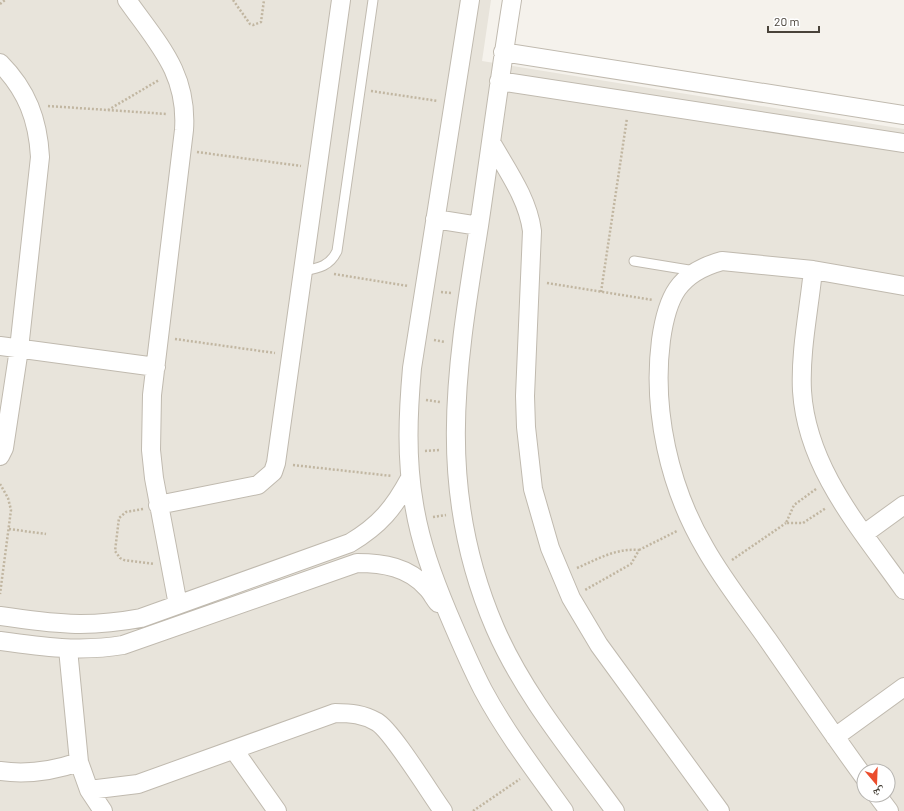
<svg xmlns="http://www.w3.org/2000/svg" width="904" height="811" font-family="Barlow,'Noto Naskh Arabic',sans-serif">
	<rect width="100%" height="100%" fill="#f5f2ec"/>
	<path fill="#e8e4db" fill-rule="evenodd" d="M0,0H491L482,61L904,129V811H0ZM864,771H888V795H864Z"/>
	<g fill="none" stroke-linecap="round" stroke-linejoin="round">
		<defs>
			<path id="lane" d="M634,261L695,271
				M303,271C319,268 330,266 337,251L373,0"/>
			<path id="street" d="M127,0C158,44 188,73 184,130L152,395L151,450L154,478L178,605
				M470,0L412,368C408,413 406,458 414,504C420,542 433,577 448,613C459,639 470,665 483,690C506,733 536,772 564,811
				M512,0C500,75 490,151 479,226C456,369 435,489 495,628C524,695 573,753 615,811
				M503,52L904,115
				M0,63C27,90 38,120 40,157L19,349L4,448L0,456
				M499,81L904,143
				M491,142C507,170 528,199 532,231L525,396L526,427L533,489L550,548L571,598L599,645L720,811
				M435,219L479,226
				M813,270C809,310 800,351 802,391C807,469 861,529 904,590
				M0,346L156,367
				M158,505L258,485L273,472L276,463L341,0
				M864,534L904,505
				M0,616C53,624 88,628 141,618L350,543C380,525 394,508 410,478
				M0,641C42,647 81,652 123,645L357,563C383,563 409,567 427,588C431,592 434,598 438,603
				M68,649L79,762L89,790L103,811
				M835,737L904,687
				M234,750L277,811
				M0,771C28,775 53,771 79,762
				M864,777C831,732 800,686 768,640C747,610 723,580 705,548C669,487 652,410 661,340C667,297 678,273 722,261L813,270L904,286
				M89,790L138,784L335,713C351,713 363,714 377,722C392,731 430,793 443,811
				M877,795L889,811"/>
		</defs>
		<use href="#lane" stroke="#c0baaf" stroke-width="11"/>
		<use href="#street" stroke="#c0baaf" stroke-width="20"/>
		<path stroke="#c1b6a1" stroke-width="2.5" stroke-dasharray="2 2" stroke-linecap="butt" d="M233,0L250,24L253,25L261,22L264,0
			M0,4L5,0
			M371,91L438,101
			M48,106L167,114
			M108,110L159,80
			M197,152L301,166
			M334,274L408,286
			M547,283L653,300
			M441,292L451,293
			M601,292L627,118
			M175,339L275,353
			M434,340L445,342
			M426,400L440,402
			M425,451L440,450
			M293,465L392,476
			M0,484L8,498L11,510L0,594
			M816,489L794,505L786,523H803L826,508
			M143,509L126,512L119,518L115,551L120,558L124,560L154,564
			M433,517L446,515
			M9,529L46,534
			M639,550L677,531
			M732,560L786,523
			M577,568C598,559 616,548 639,550L631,564L585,590
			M473,811L520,779"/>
		<use href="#lane" stroke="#fff" stroke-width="9"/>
		<use href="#street" stroke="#fff" stroke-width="18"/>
	</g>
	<g transform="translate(876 783) rotate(161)"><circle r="19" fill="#ffffff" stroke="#b6b4b0"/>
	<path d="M0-3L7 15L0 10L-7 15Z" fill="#eb4d2d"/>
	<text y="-6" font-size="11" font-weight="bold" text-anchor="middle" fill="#49433a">ش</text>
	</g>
	<path d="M768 26v6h51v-6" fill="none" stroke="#49433a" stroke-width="2"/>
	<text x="774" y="26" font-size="12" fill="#49433a" stroke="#ffffff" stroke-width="3" paint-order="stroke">20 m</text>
</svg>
